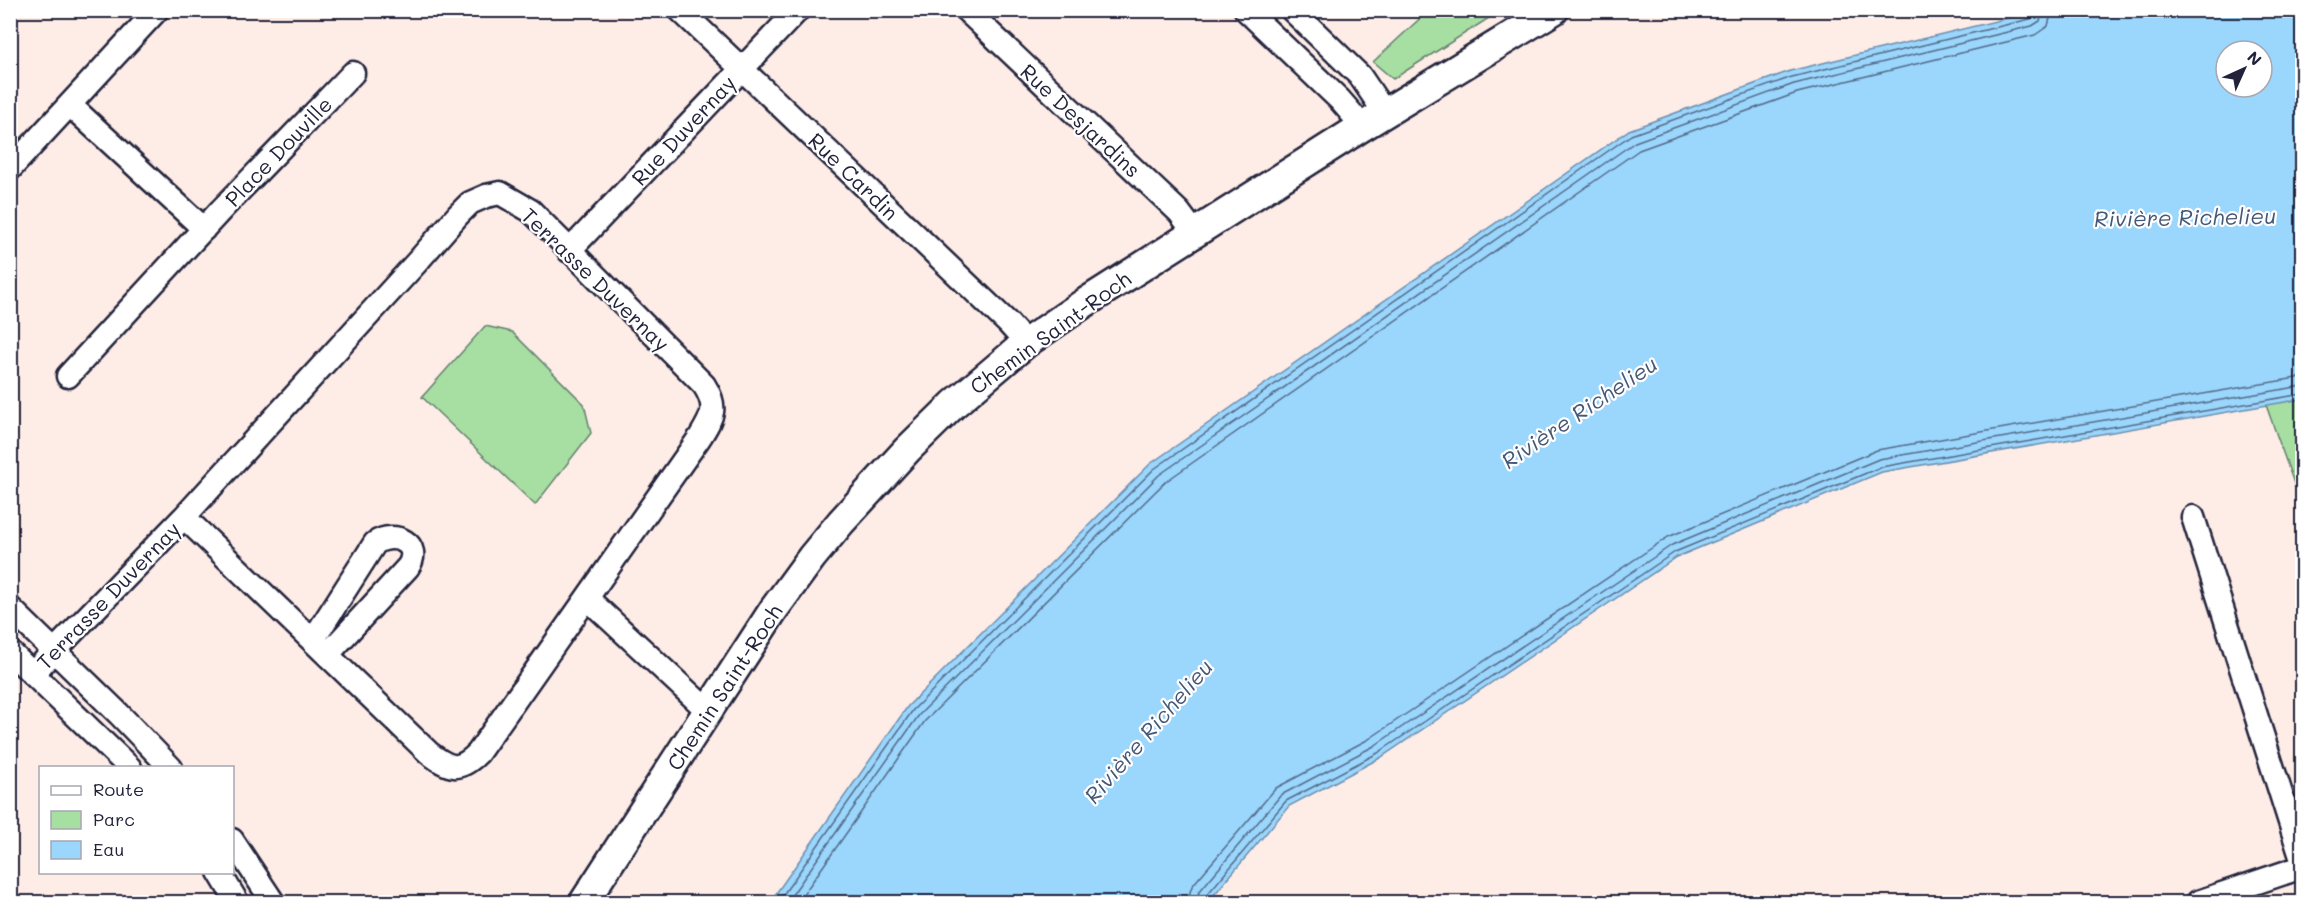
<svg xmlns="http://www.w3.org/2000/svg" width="2313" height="913" font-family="Mali,sans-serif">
	<rect width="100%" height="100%" fill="#feede7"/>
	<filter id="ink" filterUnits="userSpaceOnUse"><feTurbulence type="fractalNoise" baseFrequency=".0167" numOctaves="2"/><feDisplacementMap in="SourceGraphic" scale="12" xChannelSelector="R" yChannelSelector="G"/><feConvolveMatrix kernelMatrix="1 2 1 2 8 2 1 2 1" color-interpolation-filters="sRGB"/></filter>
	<g filter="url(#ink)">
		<path fill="#a7dea2" stroke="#64806e" stroke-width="1.5" d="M1428,11H1500L1393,79L1373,62Z
			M485,326L512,332L584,404L591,433L535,505L422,397Z
			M2302,384V506L2261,391Z"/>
		<path fill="#9bd6fc" stroke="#6b8eaf" stroke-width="1.5" fill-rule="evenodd" d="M2041,10L2302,11V399L1882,472L1677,557L1380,758L1289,806L1208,902H770L908,706L1150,464L1629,130L1790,71ZM2226,51H2262V87H2226Z"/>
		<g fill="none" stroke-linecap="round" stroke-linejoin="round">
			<path stroke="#526a88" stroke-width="1.5" d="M778,902L913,710L1154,469L1631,135L1792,77L2030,19L2035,16L2036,10
				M787,902L919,715L1159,475L1635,142L1794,84L2032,26L2040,21L2043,10
				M798,902L925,721L1165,482L1639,150L1797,93L2035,35L2048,26L2052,10
				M1187,902L1192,886L1276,788L1369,739L1668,537L1877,450L2302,377
				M1196,902L1199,892L1281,795L1374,746L1672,545L1879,459L2302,386
				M1204,902L1206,896L1286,801L1378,753L1675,552L1881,467L2302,394"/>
			<defs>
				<path id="minor" d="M680,10L1008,323L1026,343
					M966,10L1179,212L1194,232
					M1246,10L1340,100L1353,115L1360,128
					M1292,10L1360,76L1385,113
					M70,105L204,229
					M10,169L157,10
					M569,251L798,10
					M68,376L221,210L353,73
					M2193,517L2302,860
					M587,598L708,711
					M10,608L119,714L171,768
					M313,640L375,543C395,530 423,544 408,567L328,654
					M10,652L130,768
					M33,673L184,517L417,262L458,215L470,203L486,196L500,193L531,211L704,385C718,407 713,416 700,437L478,753C459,772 450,769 429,753L184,517
					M232,840L273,902
					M219,872L237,902
					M2198,902L2302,867"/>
				<path id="major" d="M584,902L774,609L812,557L841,522L907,450L954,404L1026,343L1083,304L1360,128L1554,10"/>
			</defs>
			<use href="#minor" stroke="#22223b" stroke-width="27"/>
			<use href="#major" stroke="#22223b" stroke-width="33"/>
			<use href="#minor" stroke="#fff" stroke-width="22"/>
			<use href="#major" stroke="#fff" stroke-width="28"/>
		</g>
	</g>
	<g text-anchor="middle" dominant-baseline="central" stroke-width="4.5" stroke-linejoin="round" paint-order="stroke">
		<g font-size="21" fill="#22223b" stroke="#fff">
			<text transform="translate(1081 120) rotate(43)">Rue Desjardins</text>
			<text transform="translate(683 130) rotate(-47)">Rue Duvernay</text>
			<text transform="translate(278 151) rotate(-46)">Place Douville</text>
			<text transform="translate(854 176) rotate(44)">Rue Cardin</text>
			<text transform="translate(596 279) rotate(44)">Terrasse Duvernay</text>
			<text transform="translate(1050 332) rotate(-36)">Chemin Saint-Roch</text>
			<text transform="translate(108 595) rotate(-46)">Terrasse Duvernay</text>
			<text transform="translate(724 687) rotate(-57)">Chemin Saint-Roch</text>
		</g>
		<g font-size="22" font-style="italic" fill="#465875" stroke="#fff">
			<text transform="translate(2185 217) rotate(-1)">Rivière Richelieu</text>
			<text transform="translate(1579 412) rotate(-34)">Rivière Richelieu</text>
			<text transform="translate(1148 731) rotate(-49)">Rivière Richelieu</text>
		</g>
	</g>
	<rect width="2313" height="913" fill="none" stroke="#fff" stroke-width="36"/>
	<rect x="18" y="18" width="2277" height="877" fill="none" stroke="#22223b" stroke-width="2" filter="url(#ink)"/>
	<rect x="39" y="766" width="195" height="108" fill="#ffffff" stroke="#a7a7b1" stroke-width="1.5"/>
	<rect x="51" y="786" width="30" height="9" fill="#ffffff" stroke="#a7a7b1" stroke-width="1.5"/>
	<text x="93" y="796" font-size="18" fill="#22223b">Route</text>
	<rect x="51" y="811" width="30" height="18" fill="#a7dea2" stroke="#a7a7b1" stroke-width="1.5"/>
	<text x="93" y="826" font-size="18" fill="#22223b">Parc</text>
	<rect x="51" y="841" width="30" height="18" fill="#9bd6fc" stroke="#a7a7b1" stroke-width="1.5"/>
	<text x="93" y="856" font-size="18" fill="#22223b">Eau</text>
	<g transform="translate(2244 69) rotate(45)"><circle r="28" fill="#ffffff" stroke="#a7a7b1" stroke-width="1.5"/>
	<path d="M0-4.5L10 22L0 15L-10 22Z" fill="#22223b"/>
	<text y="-9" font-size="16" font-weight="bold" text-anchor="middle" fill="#22223b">N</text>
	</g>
</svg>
